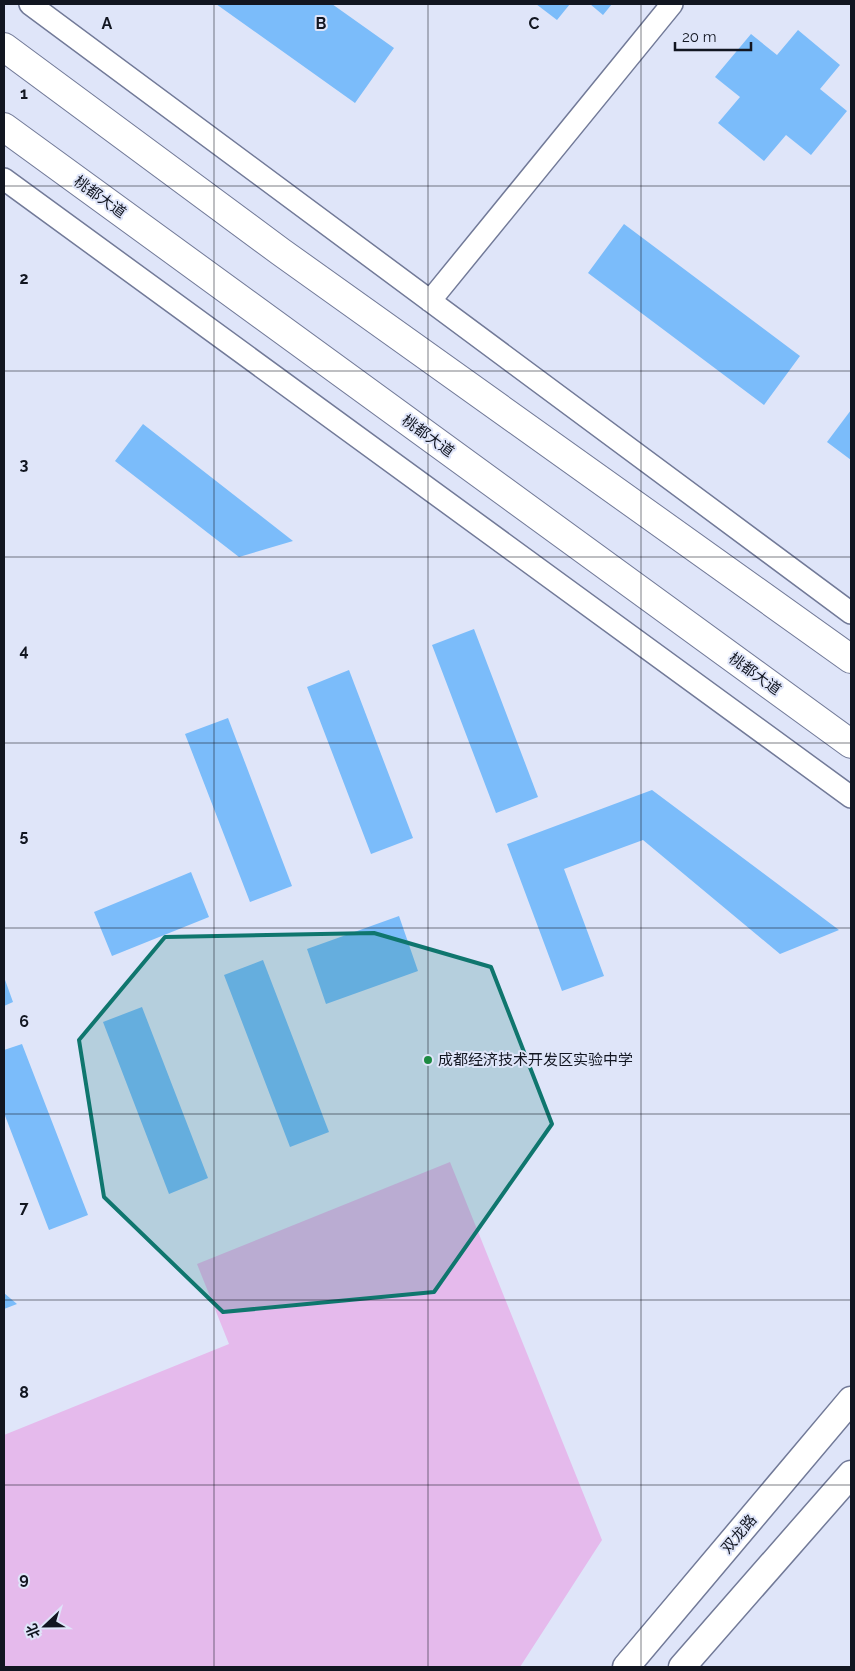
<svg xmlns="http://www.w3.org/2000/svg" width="855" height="1671" font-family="Raleway,'Noto Sans SC',sans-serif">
	<rect width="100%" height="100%" fill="#dfe5f9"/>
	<path fill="#e5baec" d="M450,1162L602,1540L520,1667H4V1435L229,1344L197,1264Z"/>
	<path fill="#7bbcfa" d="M216,4H332L394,48L355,103Z
		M536,4H570L557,20Z
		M590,4H612L603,15Z
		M798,30L840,65L820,89L847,111L811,155L786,135L764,161L718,123L740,97L715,77L751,34L777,55Z
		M624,224L800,356L764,405L588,273Z
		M851,410V460L827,442Z
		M143,424L293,541L239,557L115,461Z
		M474,629L538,797L496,813L432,645Z
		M349,670L413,838L371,854L307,687Z
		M228,718L292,886L250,902L185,734Z
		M652,790L839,930L780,954L643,840L564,869L604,976L562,991L507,844Z
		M191,872L209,917L112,956L94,912Z
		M399,916L418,971L326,1004L307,949Z
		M263,960L329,1132L290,1147L224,975Z
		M4,977L13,1002L4,1006Z
		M142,1007L208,1178L169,1194L103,1022Z
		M22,1044L88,1215L49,1230L4,1113V1050Z
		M4,1293L17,1304L4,1309Z"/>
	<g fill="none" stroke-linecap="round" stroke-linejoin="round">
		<defs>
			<path id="minor" d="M30,4L851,613
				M4,179L851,797
				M430,301L672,4"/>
			<path id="tertiary" d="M626,1667L851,1400
				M682,1667L851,1474"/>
			<path id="secondary" d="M4,47L281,252L851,659
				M4,127L851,744"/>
		</defs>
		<use href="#minor" stroke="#727a98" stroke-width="24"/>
		<use href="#tertiary" stroke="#727a98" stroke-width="29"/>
		<use href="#secondary" stroke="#727a98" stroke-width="30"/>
		<use href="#minor" stroke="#fff" stroke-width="21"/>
		<use href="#tertiary" stroke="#fff" stroke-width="26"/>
		<use href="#secondary" stroke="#fff" stroke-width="28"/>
	</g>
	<path fill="#0f766e" fill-opacity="0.2" stroke="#0f766e" stroke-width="4" stroke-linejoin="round" d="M374,933L491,967L552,1124L434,1292L223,1312L104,1197L79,1040L165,937Z"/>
	<path fill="none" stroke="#121621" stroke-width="1" stroke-opacity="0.55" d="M214,4V1667M428,4V1667M641,4V1667M4,186H851M4,371H851M4,557H851M4,743H851M4,928H851M4,1114H851M4,1300H851M4,1485H851"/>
	<circle fill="#1d8a42" stroke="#dfe5f9" stroke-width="2" cx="428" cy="1060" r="5"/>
	<g text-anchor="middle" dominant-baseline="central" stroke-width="4" stroke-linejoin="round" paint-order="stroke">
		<g font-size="15" fill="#121621" stroke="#dfe5f9">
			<text transform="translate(100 197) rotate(36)">桃都大道</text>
			<text transform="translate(428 436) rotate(36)">桃都大道</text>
			<text transform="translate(755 674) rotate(36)">桃都大道</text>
			<text transform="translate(739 1534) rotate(-50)">双龙路</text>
		</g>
		<g font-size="15" fill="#121621" stroke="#dfe5f9" text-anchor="start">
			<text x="438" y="1060">成都经济技术开发区实验中学</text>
		</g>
	</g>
	<g font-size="16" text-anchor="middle" font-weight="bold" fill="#121621" stroke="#dfe5f9" stroke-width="4" stroke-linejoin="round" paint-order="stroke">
		<text x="107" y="29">A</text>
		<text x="321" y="29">B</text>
		<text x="534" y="29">C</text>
		<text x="24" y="99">1</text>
		<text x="24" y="284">2</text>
		<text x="24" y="470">3</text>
		<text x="24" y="656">4</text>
		<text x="24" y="841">5</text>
		<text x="24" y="1027">6</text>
		<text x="24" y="1213">7</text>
		<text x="24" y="1398">8</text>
		<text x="24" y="1584">9</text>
	</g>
	<rect width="855" height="1671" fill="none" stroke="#121621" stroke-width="10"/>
	<g transform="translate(45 1626) rotate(248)" stroke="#dfe5f9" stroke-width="4" paint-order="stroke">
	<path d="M0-4L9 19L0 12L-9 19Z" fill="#121621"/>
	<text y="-8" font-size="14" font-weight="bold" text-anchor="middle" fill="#121621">北</text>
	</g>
	<path d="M675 42v8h76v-8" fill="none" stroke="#121621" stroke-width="2.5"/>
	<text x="682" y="42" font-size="15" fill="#121621" stroke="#dfe5f9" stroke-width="4" paint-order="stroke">20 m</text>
</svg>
